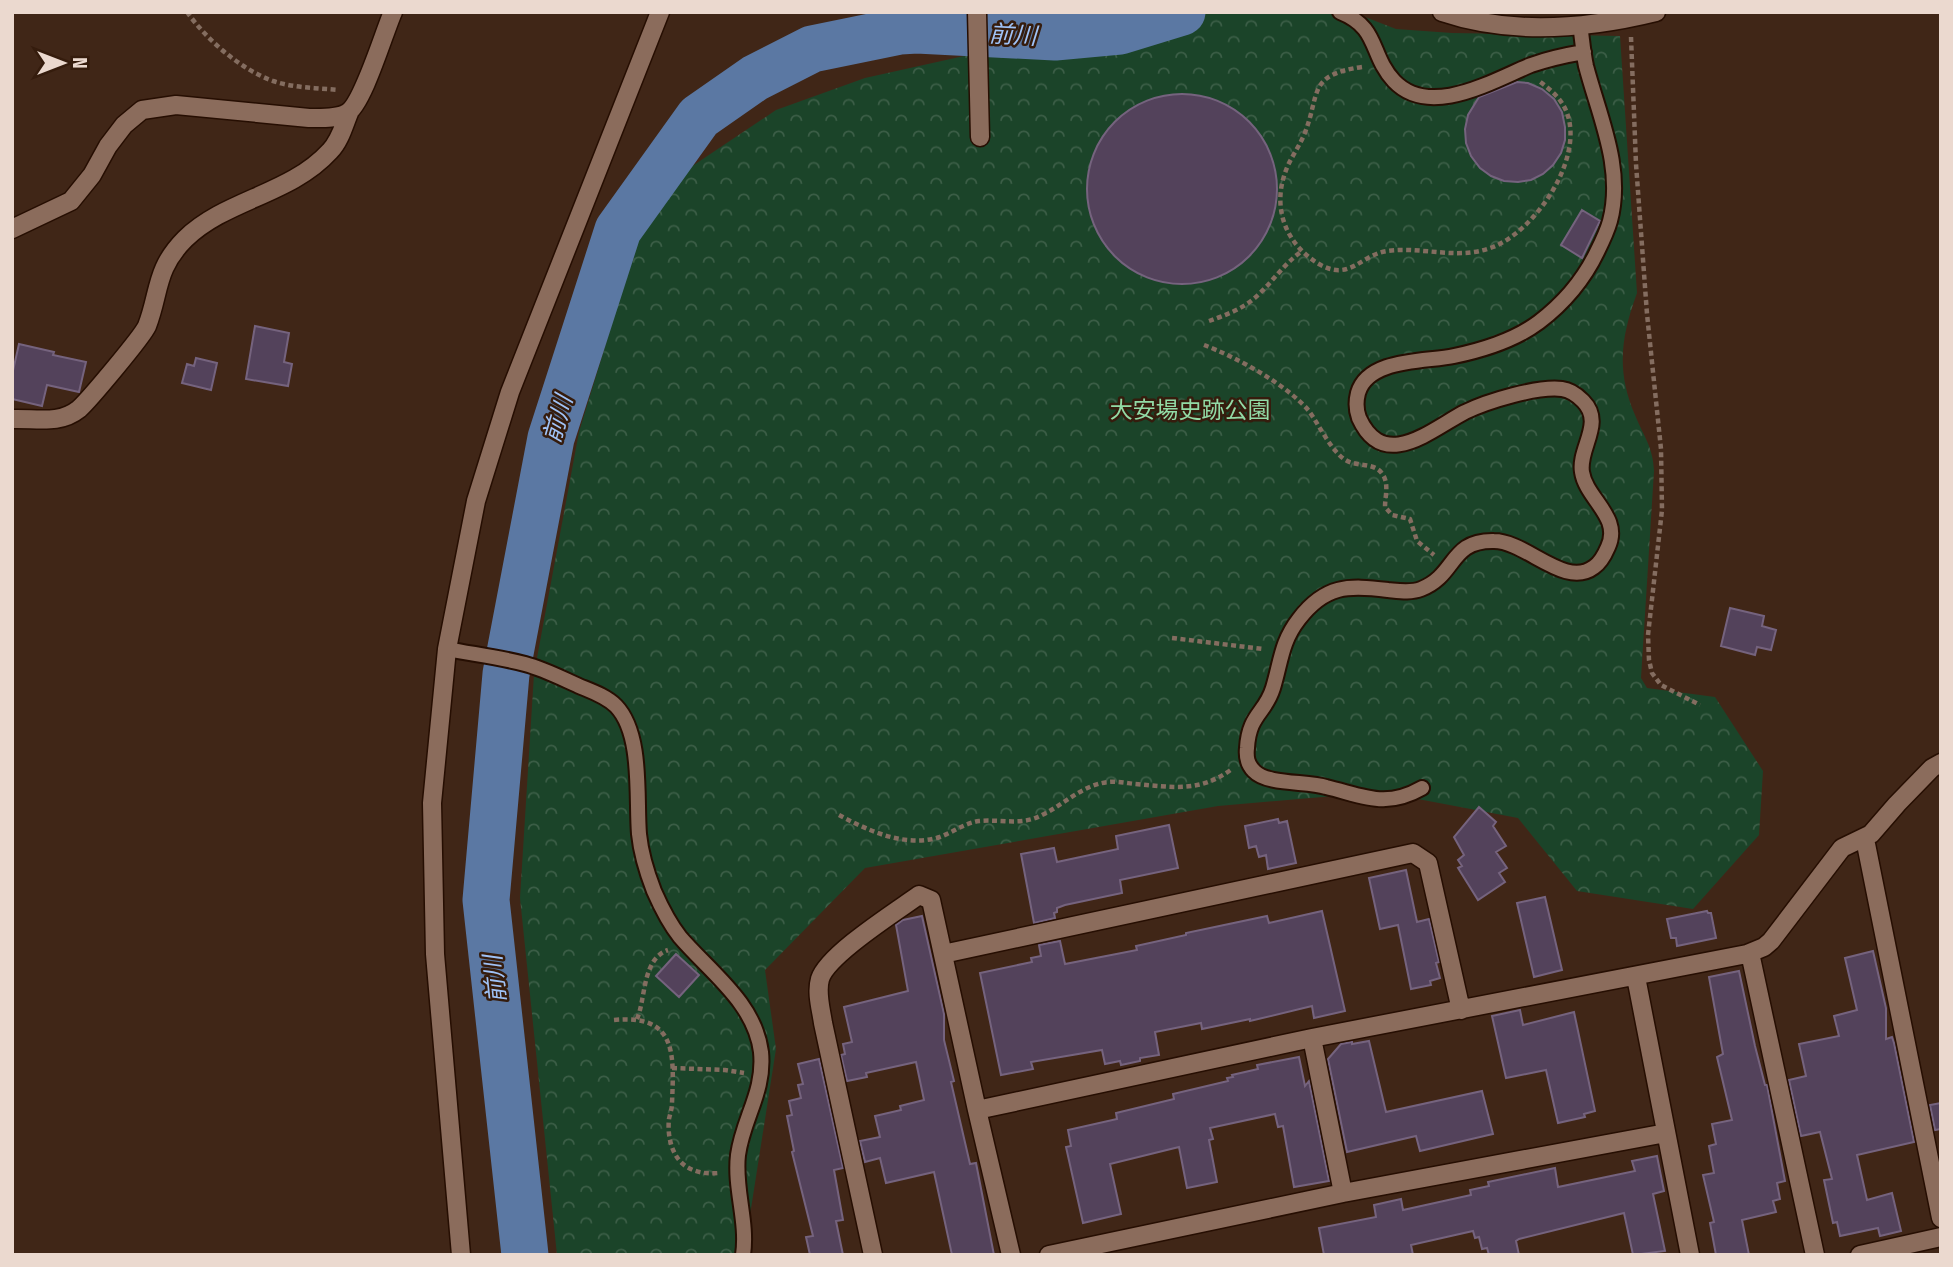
<svg xmlns="http://www.w3.org/2000/svg" width="1953" height="1267" font-family="'Fira Sans Condensed','Noto Sans JP',sans-serif">
	<defs>
		<pattern id="forest-crowns" width="20" height="18" patternUnits="userSpaceOnUse" patternTransform="scale(1.75)"><rect width="20" height="18" fill="#1b4429"/><path d="M2 6a3 3 0 1 1 6 0M12 15a3 3 0 1 1 6 0" fill="none" stroke="#3c5e47"/></pattern>
	</defs>
	<rect width="100%" height="100%" fill="#402617"/>
	<path fill="url(#forest-crowns)" d="M1120,12H1352L1396,29L1452,33L1620,36L1637,293C1621,337 1616,371 1635,415C1644,437 1653,447 1654,471L1641,678L1647,688L1715,697L1763,771L1759,835L1693,909L1577,891L1518,818L1381,792L1218,806L865,868L765,970L776,1049L750,1215V1255H557L520,898L534,674L579,432L638,238L679,175L776,110L865,78L1032,41Z"/>
	<g fill="none" stroke-linecap="round" stroke-linejoin="round">
		<path stroke="#5b78a3" stroke-width="47" d="M525,1255L486,900L506,674L551,438L618,230L699,117L755,78L812,49L900,31L917,30L1055,37L1120,31L1182,12"/>
	</g>
	<path fill="#53425b" stroke="#75637e" stroke-width="2" d="M1517,82L1528,83L1542,89L1554,99L1562,112L1565,127V140L1561,153L1553,165L1543,174L1531,180L1518,182L1504,181L1491,176L1480,168L1471,156L1466,143L1465,129L1468,115L1479,97Z
		M1087 189a95 95 0 1 1 190 0a95 95 0 1 1-190 0Z
		M1582,210L1600,221L1582,258L1561,245Z
		M255,326L289,333L284,362L292,364L288,386L246,379Z
		M19,344L54,352L53,355L86,362L79,392L47,385L42,406L12,399V375Z
		M196,358L217,363L211,390L182,383L187,364L194,366Z
		M1730,608L1764,616L1762,626L1776,630L1771,650L1757,647L1755,655L1721,646Z
		M1479,807L1496,822L1493,826L1506,846L1496,852L1507,868L1499,873L1505,882L1478,900L1458,868L1462,866L1458,860L1464,855L1454,837Z
		M1278,819L1279,823L1287,821L1296,863L1268,869L1266,855L1259,857L1256,846L1249,848L1245,826Z
		M1169,825L1178,868L1120,880L1122,893L1065,905L1057,908V912L1054,913L1055,918L1034,923L1021,854L1054,848L1057,862L1118,849L1116,836Z
		M1406,870L1417,922L1429,919L1439,962L1436,963L1440,978L1430,981L1431,985L1411,989L1398,925L1380,929L1369,878Z
		M1545,897L1562,970L1534,977L1517,903Z
		M1322,911L1345,1011L1314,1018L1312,1006L1250,1021V1019L1202,1029L1201,1023L1155,1032L1159,1055L1140,1058V1061L1121,1065L1120,1061L1105,1064L1102,1050L1031,1062L1033,1069L1001,1075L980,973L1032,962L1031,958L1041,956L1039,945L1060,941L1065,964L1137,950L1136,946L1186,935V933L1267,916L1269,923Z
		M1707,911L1708,913H1711L1716,938L1677,946L1676,938H1671L1667,919Z
		M922,916L944,1014V1040L954,1081L951,1082L970,1164L976,1163L994,1255H952L934,1172L886,1183L880,1158L865,1162L860,1141L880,1137L875,1116L901,1110L900,1106L924,1100L916,1062L866,1073L867,1077L847,1081L841,1055L845,1054L843,1044L852,1042L844,1007L908,991L896,925L903,920Z
		M1873,951L1886,1008V1039L1892,1037L1894,1043L1914,1142L1857,1155L1867,1200L1892,1193L1901,1231L1880,1236L1878,1228L1840,1236L1837,1222L1833,1223L1824,1180L1832,1179L1820,1132L1801,1136L1789,1080L1806,1076L1799,1044L1839,1036L1834,1016L1857,1010L1845,958Z
		M676,954L699,975L679,997L656,976Z
		M1739,971L1755,1046L1765,1085H1767L1785,1181L1777,1183L1780,1199L1773,1201L1776,1212L1742,1220L1749,1255H1716L1710,1223L1714,1222L1703,1175L1714,1173L1709,1146L1716,1144L1712,1124L1732,1120L1717,1057L1723,1054L1709,977Z
		M1520,1010L1523,1025L1574,1012L1595,1111L1584,1114L1585,1117L1558,1123L1546,1070L1506,1078L1492,1016Z
		M1369,1041L1386,1112L1482,1091L1493,1134L1420,1151L1416,1136L1347,1152L1328,1059L1341,1044L1352,1042V1044Z
		M1299,1057L1305,1086L1309,1081L1329,1181L1294,1187L1283,1126L1278,1127L1275,1114L1210,1128L1213,1139L1209,1140L1217,1182L1187,1188L1179,1147L1110,1164L1121,1214L1083,1223L1066,1147L1071,1146L1068,1130L1117,1119L1116,1113L1174,1099L1173,1094L1228,1081L1227,1078L1233,1077L1232,1075L1258,1069L1257,1065Z
		M819,1059L843,1168L834,1170L843,1220L836,1221L843,1255H810L806,1237L813,1236L792,1152L794,1151L787,1116L792,1115L789,1101L801,1098L798,1085L803,1084L798,1064Z
		M1941,1103V1129L1935,1130L1930,1105Z
		M1657,1156L1664,1191L1653,1194L1665,1251L1633,1255L1624,1213L1519,1239L1516,1241L1519,1255H1489L1487,1248L1482,1249L1479,1237L1475,1238L1473,1231L1411,1245L1413,1255H1324L1319,1228L1376,1217L1374,1205L1401,1199L1403,1210L1471,1195L1470,1190L1489,1186L1488,1182L1555,1168L1558,1187L1635,1171L1632,1161Z"/>
	<g fill="none" stroke-linecap="round" stroke-linejoin="round">
		<defs>
			<path id="lane" d="M1340,12C1380,28 1369,54 1394,81C1430,119 1494,80 1531,65C1548,59 1566,55 1584,52
				M447,649C472,654 499,657 525,664C544,669 561,678 579,686C591,691 606,696 616,706C643,734 636,798 639,834C641,854 647,873 654,891C661,907 669,923 680,937C710,972 755,1003 761,1052C765,1092 743,1118 738,1155C734,1189 748,1221 743,1255
				M1422,788C1385,809 1364,796 1326,787C1307,781 1267,785 1254,771C1247,764 1246,757 1247,748C1249,714 1265,714 1273,688C1281,662 1281,642 1299,619C1325,585 1348,585 1388,590C1399,591 1411,593 1421,589C1457,575 1449,540 1494,541C1526,541 1565,589 1594,567C1600,563 1605,554 1608,547C1622,517 1586,499 1582,472C1578,448 1605,423 1583,401C1577,395 1571,390 1562,389C1537,386 1488,401 1465,412C1432,429 1384,473 1359,418C1356,410 1356,401 1358,393C1368,358 1426,362 1454,356C1483,350 1515,340 1539,322C1564,303 1584,279 1597,252C1602,242 1607,232 1610,221C1624,168 1599,116 1586,66C1583,52 1582,38 1580,24"/>
			<path id="street" d="M977,12L980,137
				M1442,12C1510,35 1587,29 1656,12
				M12,229L71,201L92,175L108,146L124,125L142,110L176,105L309,118C321,118 337,119 347,113C363,104 384,32 393,12
				M12,419C36,418 59,425 79,409C89,400 142,337 147,326C160,292 155,269 185,239C226,199 290,195 330,151C340,141 344,125 349,113
				M1865,839L1941,1218
				M1750,953L1815,1255
				M943,954L1413,853L1428,863L1461,1010
				M1636,977L1690,1255
				M1312,1038L1343,1193
				M977,1110L1312,1038L1747,954L1764,947L1771,941L1842,848L1871,834L1897,804L1932,768L1941,763
				M873,1255L823,1023C821,1009 816,993 820,979C827,955 897,911 919,895L931,900L977,1110L1011,1255
				M1049,1255L1343,1193L1666,1133
				M1860,1255L1941,1237"/>
			<path id="secondary" d="M461,1255L435,954L432,803L447,649L476,501L510,392L660,12"/>
		</defs>
		<use href="#lane" stroke="#260e02" stroke-width="18"/>
		<use href="#street" stroke="#260e02" stroke-width="21"/>
		<use href="#secondary" stroke="#260e02" stroke-width="21"/>
		<path stroke="#846d60" stroke-width="4.5" stroke-dasharray="5 3.5" stroke-linecap="butt" d="M187,12C207,40 240,69 273,81C294,88 317,88 339,90
			M1631,37L1636,164L1647,314L1661,449L1662,510L1648,635L1649,660L1652,673L1661,685L1700,705
			M1362,67C1306,75 1321,94 1304,135C1298,149 1289,160 1285,173C1272,210 1287,245 1319,264C1350,282 1360,255 1387,251C1423,246 1458,261 1493,247C1536,230 1584,159 1567,113C1562,99 1551,90 1539,81
			M1209,321C1226,315 1245,308 1258,295C1274,280 1284,264 1302,251
			M1204,345C1236,357 1286,384 1309,411C1319,425 1331,450 1344,459C1356,468 1375,461 1383,475C1389,484 1385,497 1385,507L1392,515L1410,519L1417,541L1434,555
			M1172,638L1263,649
			M839,815C869,831 905,848 940,837C953,832 965,823 979,821C1001,819 1022,826 1042,815C1065,804 1082,785 1108,782C1117,781 1126,783 1135,784C1173,787 1199,793 1232,769
			M637,1019C646,998 642,959 668,950
			M614,1020C677,1014 674,1054 672,1103C672,1109 670,1114 669,1119C667,1136 672,1158 687,1167C697,1173 707,1174 719,1173
			M672,1068L725,1070L744,1073"/>
		<use href="#lane" stroke="#8b6c5c" stroke-width="14"/>
		<use href="#street" stroke="#8b6c5c" stroke-width="18"/>
		<use href="#secondary" stroke="#8b6c5c" stroke-width="18"/>
	</g>
	<g text-anchor="middle" dominant-baseline="central" stroke-width="5" stroke-linejoin="round" paint-order="stroke">
		<g font-size="23" fill="#92dba6" stroke="#351c0d">
			<text x="1190" y="410">大安場史跡公園</text>
		</g>
		<g font-size="24" font-style="italic" fill="#a0c3f7" stroke="#351c0d">
			<text transform="translate(1013 35) rotate(3)">前川</text>
			<text transform="translate(558 419) rotate(-74)">前川</text>
			<text transform="translate(495 979) rotate(-96)">前川</text>
		</g>
	</g>
	<rect width="1953" height="1267" fill="none" stroke="#ebd9cf" stroke-width="28"/>
	<g transform="translate(63 63) rotate(90)" stroke="#351c0d" stroke-width="5" paint-order="stroke">
	<path d="M0-5L12 26L0 18L-12 26Z" fill="#ebd9cf"/>
	<text y="-10" font-size="19" font-weight="bold" text-anchor="middle" fill="#ebd9cf">N</text>
	</g>
</svg>
